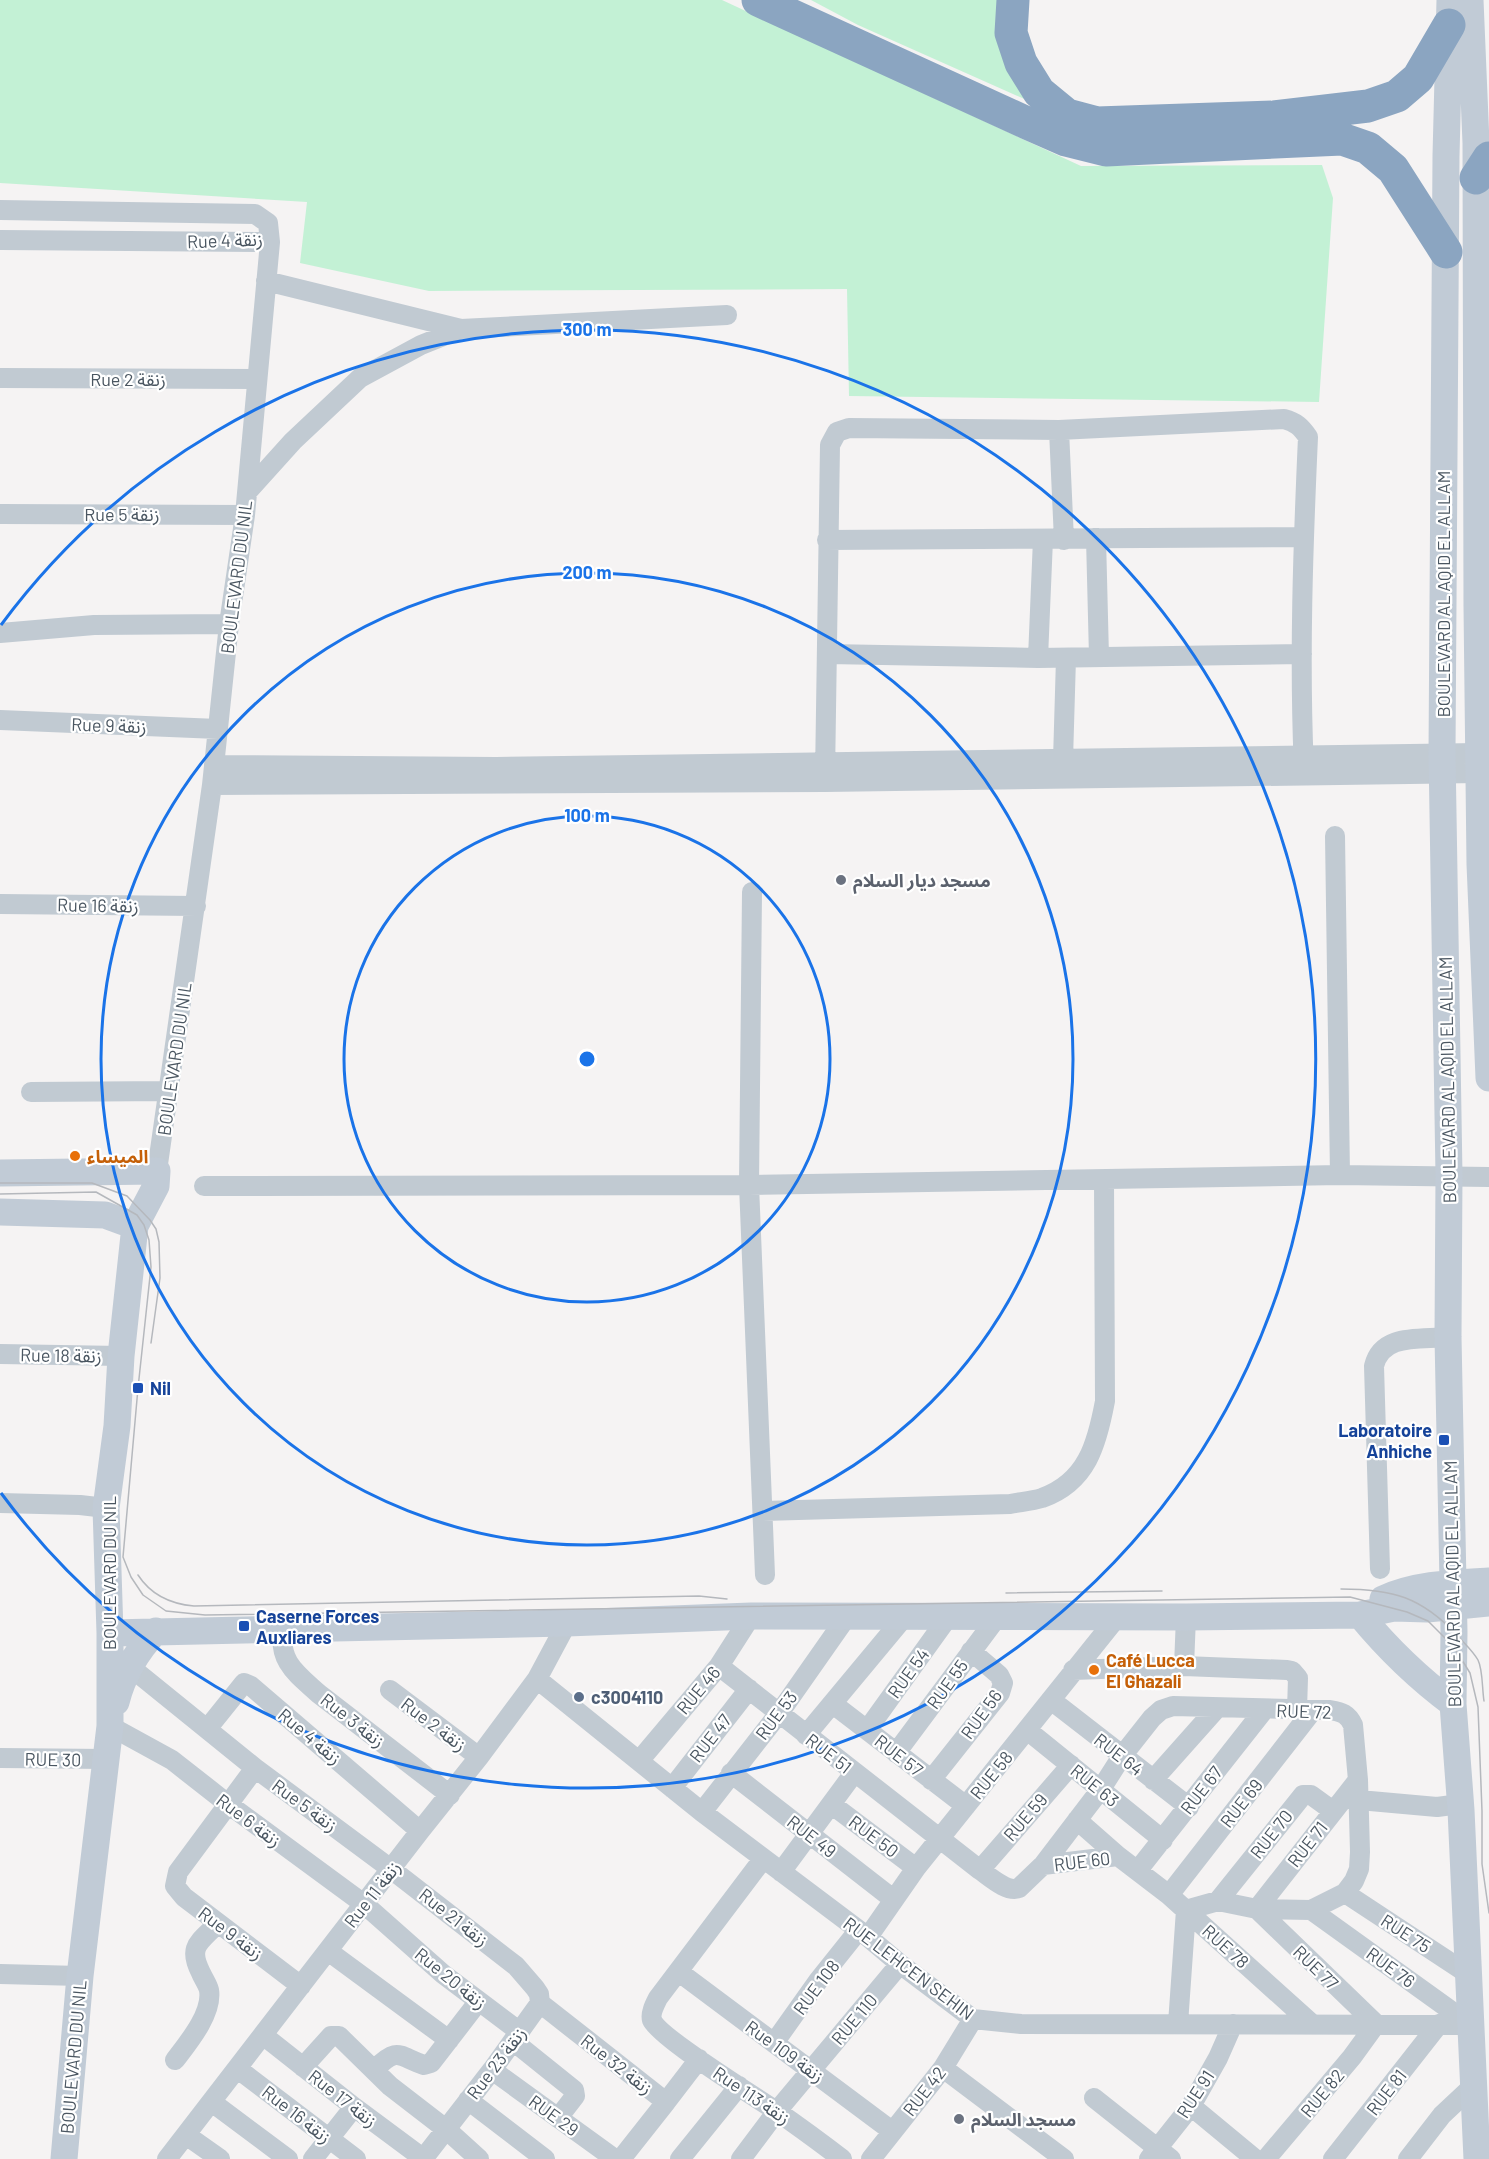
<svg xmlns="http://www.w3.org/2000/svg" width="1489" height="2159" font-family="Barlow,'Noto Sans Arabic',sans-serif">
	<rect width="100%" height="100%" fill="#f5f3f3"/>
	<path fill="#c3f1d5" d="M0,0H722L1081,166L1322,165L1333,198L1319,402L849,396L847,289L429,291L300,263L307,202L0,183Z
		M811,0H1000L1031,102L858,25Z"/>
	<g fill="none" stroke-linecap="round" stroke-linejoin="round">
		<path stroke="#c1cad2" stroke-width="20" d="M0,210L255,214L268,223L270,242L245,515L229,624L212,785L157,1171
			M0,240L270,242
			M266,281L461,329L727,315
			M0,378L257,379
			M1059,430L1064,540
			M247,492L293,441L360,378L421,345L461,329
			M0,514L245,515
			M1096,538L1099,657
			M827,540L1304,537
			M0,633L94,625L229,624
			M828,654L1038,658L1302,654
			M1038,658L1043,539
			M0,720L218,729
			M1063,760L1066,658
			M214,765L496,767L1479,753
			M825,777L830,445L837,432L849,428L1059,430L1284,419C1296,422 1301,427 1308,437C1303,548 1299,659 1304,770
			M212,785L825,782L1479,773
			M1335,836L1340,1175
			M752,892L749,1185L765,1575
			M0,904L196,906
			M31,1092L169,1091
			M204,1186L749,1185L1340,1175L1489,1177
			M0,1354L121,1356
			M0,1503L80,1505L106,1508
			M763,1511L1010,1504C1020,1502 1032,1501 1042,1498C1087,1482 1097,1444 1105,1401L1104,1180
			M1380,1569L1374,1366C1382,1333 1420,1340 1448,1337
			M283,1628C278,1662 296,1673 319,1694L450,1795
			M129,1666L255,1768
			M719,1666L980,1870C989,1876 1007,1893 1019,1888L1043,1865L1118,1856L1169,1895L1312,2024
			M1184,1666L1186,1617
			M1073,1670L1184,1666L1287,1670L1292,1671L1298,1678L1297,1710
			M537,1679L702,1812L868,1937L900,1964L973,2019L1021,2024L1471,2025
			M390,1690L479,1757
			M1051,1700L1189,1807
			M833,1704L966,1806
			M110,1726L172,1760L228,1804L364,1904L443,1974L520,2032
			M207,1729L244,1683L251,1686L420,1831
			M867,1730L949,1616
			M1027,1730L1163,1840
			M806,1735L905,1616
			M896,1753L998,1616
			M0,1758L107,1759
			M639,1761L719,1666L751,1616
			M731,1773L893,1899
			M931,1780L1000,1693L1003,1683L999,1675L971,1651
			M1153,1780L1217,1708
			M672,1788L749,1689
			M1359,1800L1437,1807L1460,1804
			M831,1804L916,1868
			M702,1812L780,1712L848,1615
			M1077,1820L1118,1856
			M763,1859L658,1998C655,2004 650,2013 652,2020C658,2036 755,2097 775,2110C798,2126 820,2142 842,2159
			M1043,1865L1101,1789L1122,1756L1152,1718L1161,1710L1173,1706L1330,1710C1342,1712 1348,1714 1353,1725L1358,1780L1360,1852L1359,1869L1354,1881L1345,1893L1311,1910L1257,1909L1218,1901L1186,1910L1178,2024
			M980,1870L1071,1765
			M1138,1870L1264,1710
			M781,1872L854,1773
			M1345,1893L1468,1974
			M1169,1895L1313,1710
			M1218,1901L1303,1795H1311L1333,1811
			M1311,1910L1471,2025
			M868,1937L916,1868L1118,1616
			M328,1951L449,2040
			M679,1972L892,2131
			M0,1974L80,1976
			M301,1986L184,1897L175,1886L178,1872L255,1768L391,1869L516,1966L535,1988L539,1994L540,2003L492,2070L423,2159
			M540,2003L666,2102L621,2159
			M264,2036L354,2107L424,2159
			M513,2041L574,2090L575,2096L558,2118
			M774,2043L818,1981L858,1931
			M175,2060C188,2043 213,2013 209,1990C208,1985 203,1978 201,1973C187,1946 200,1942 218,1923
			M303,2067L331,2036H339L390,2086L447,2130L479,2159
			M943,2068L1064,2159
			M238,2069L356,2159
			M375,2069C398,2046 398,2056 424,2065L431,2063L478,2002
			M492,2070L615,2159
			M1094,2098L1171,2159
			M468,2100L545,2159
			M666,2102L699,2059
			M213,2103L288,2159
			M1191,2106L1255,2159
			M186,2135L220,2159
			M167,2159L420,1831L479,1757L537,1679L567,1623
			M313,2159L354,2107
			M680,2159L739,2086
			M741,2159L777,2111L900,1964
			M871,2159L943,2068L973,2019
			M1149,2159L1191,2106L1218,2058L1233,2024
			M1266,2159L1352,2057L1376,2024L1257,1909L1358,1780
			M1333,2159L1439,2024
			M1408,2159L1442,2115L1473,2086"/>
		<path stroke="#c1cbd6" stroke-width="27" d="M1450,0L1446,156L1442,753L1449,1175L1448,1337L1454,1632L1453,1704L1461,1810L1477,2159
			M1470,0L1476,143L1477,606L1480,864L1489,1078
			M0,1173L157,1171L156,1186L135,1226L121,1356L117,1426L106,1508L110,1633V1726L80,1976L64,2159
			M0,1212L105,1215L135,1226
			M1383,1599C1415,1584 1454,1583 1489,1581
			M1360,1615C1388,1649 1418,1678 1453,1704
			M110,1633L567,1623L751,1616L1186,1617L1360,1615L1394,1608L1427,1609L1489,1603
			M116,1702C123,1674 136,1652 156,1631"/>
		<path stroke="#8ba5c1" stroke-width="33" d="M758,0L1027,123L1066,140L1106,150L1342,139L1368,148L1393,169L1446,252
			M1013,0L1011,33L1021,63L1039,92L1067,115L1097,123L1274,117L1368,106L1397,96L1418,78L1449,25
			M1476,178L1489,158"/>
		<path stroke="#b5b8bd" stroke-width="1.5" d="M0,1183H92L127,1196L150,1220L156,1229L159,1242L160,1278L151,1343
			M0,1194L96,1192L137,1215L144,1225L149,1240L151,1267L138,1388L123,1557L131,1577L143,1595L166,1611L205,1615L1350,1597L1407,1612L1428,1621L1454,1647L1470,1673L1478,1707L1482,1811V1864L1489,1913
			M138,1575C151,1595 170,1604 194,1606L699,1596L727,1599
			M1341,1589C1393,1589 1421,1597 1457,1635C1464,1643 1473,1651 1478,1660C1483,1670 1482,1689 1484,1701
			M1006,1593L1162,1591"/>
	</g>
	<g fill="none" stroke="#1a73e8" stroke-width="3">
		<circle cx="587" cy="1059" r="243"/>
		<circle cx="587" cy="1059" r="486"/>
		<path d="M1 625A729 729 0 1 1 1 1493"/>
	</g>
	<g fill="#6b7280" stroke="#fff" stroke-width="2">
		<circle cx="841" cy="880" r="6"/>
		<circle cx="959" cy="2119" r="6"/>
	</g>
	<g fill="#e8710a" stroke="#fff" stroke-width="2">
		<circle cx="75" cy="1156" r="6"/>
		<circle cx="1094" cy="1670" r="6"/>
	</g>
	<g fill="#1a4fb4" stroke="#fff" stroke-width="2">
		<rect x="132" y="1382" width="12" height="12" rx="3"/>
		<rect x="1438" y="1434" width="12" height="12" rx="3"/>
		<rect x="238" y="1620" width="12" height="12" rx="3"/>
	</g>
	<circle fill="#5c6f8a" stroke="#fff" stroke-width="2" cx="579" cy="1697" r="6"/>
	<g text-anchor="middle" dominant-baseline="central" stroke-width="4.5" stroke-linejoin="round" paint-order="stroke">
		<g font-size="18" fill="#4a5661" stroke="#fff">
			<text transform="translate(225 240) rotate(-2)">Rue 4 زنقة</text>
			<text x="128" y="379">Rue 2 زنقة</text>
			<text x="122" y="514">Rue 5 زنقة</text>
			<text transform="translate(236 577) rotate(-83)">BOULEVARD DU NIL</text>
			<text transform="translate(1443 594) rotate(-90)">BOULEVARD AL AQID EL ALLAM</text>
			<text transform="translate(109 725) rotate(2)">Rue 9 زنقة</text>
			<text transform="translate(98 905) rotate(1)">Rue 16 زنقة</text>
			<text transform="translate(174 1059) rotate(-82)">BOULEVARD DU NIL</text>
			<text transform="translate(1447 1080) rotate(-91)">BOULEVARD AL AQID EL ALLAM</text>
			<text transform="translate(61 1355) rotate(1)">Rue 18 زنقة</text>
			<text transform="translate(109 1573) rotate(-90)">BOULEVARD DU NIL</text>
			<text transform="translate(1452 1584) rotate(-91)">BOULEVARD AL AQID EL ALLAM</text>
			<text transform="translate(908 1673) rotate(-54)">RUE 54</text>
			<text transform="translate(947 1684) rotate(-54)">RUE 55</text>
			<text transform="translate(698 1690) rotate(-50)">RUE 46</text>
			<text transform="translate(1304 1711) rotate(2)">RUE 72</text>
			<text transform="translate(981 1714) rotate(-54)">RUE 56</text>
			<text transform="translate(776 1715) rotate(-53)">RUE 53</text>
			<text transform="translate(353 1720) rotate(38)">Rue 3 زنقة</text>
			<text transform="translate(434 1724) rotate(37)">Rue 2 زنقة</text>
			<text transform="translate(310 1736) rotate(40)">Rue 4 زنقة</text>
			<text transform="translate(710 1738) rotate(-52)">RUE 47</text>
			<text transform="translate(829 1753) rotate(38)">RUE 51</text>
			<text transform="translate(1119 1754) rotate(38)">RUE 64</text>
			<text transform="translate(899 1755) rotate(38)">RUE 57</text>
			<text transform="translate(53 1759) rotate(1)">RUE 30</text>
			<text transform="translate(991 1775) rotate(-51)">RUE 58</text>
			<text transform="translate(1095 1785) rotate(39)">RUE 63</text>
			<text transform="translate(1201 1790) rotate(-52)">RUE 67</text>
			<text transform="translate(1241 1803) rotate(-52)">RUE 69</text>
			<text transform="translate(305 1805) rotate(36)">Rue 5 زنقة</text>
			<text transform="translate(1025 1817) rotate(-49)">RUE 59</text>
			<text transform="translate(249 1820) rotate(37)">Rue 6 زنقة</text>
			<text transform="translate(1271 1834) rotate(-52)">RUE 70</text>
			<text transform="translate(812 1836) rotate(38)">RUE 49</text>
			<text transform="translate(874 1836) rotate(37)">RUE 50</text>
			<text transform="translate(1307 1844) rotate(-52)">RUE 71</text>
			<text transform="translate(1082 1861) rotate(-7)">RUE 60</text>
			<text transform="translate(372 1894) rotate(-52)">Rue 11 زنقة</text>
			<text transform="translate(454 1917) rotate(38)">Rue 21 زنقة</text>
			<text transform="translate(231 1933) rotate(37)">Rue 9 زنقة</text>
			<text transform="translate(1406 1933) rotate(33)">RUE 75</text>
			<text transform="translate(1226 1946) rotate(42)">RUE 78</text>
			<text transform="translate(1316 1967) rotate(44)">RUE 77</text>
			<text transform="translate(1391 1967) rotate(36)">RUE 76</text>
			<text transform="translate(909 1968) rotate(37)">RUE LEHCEN SEHIN</text>
			<text transform="translate(451 1978) rotate(39)">Rue 20 زنقة</text>
			<text transform="translate(816 1987) rotate(-53)">RUE 108</text>
			<text transform="translate(854 2019) rotate(-50)">RUE 110</text>
			<text transform="translate(785 2051) rotate(36)">Rue 109 زنقة</text>
			<text transform="translate(73 2057) rotate(-85)">BOULEVARD DU NIL</text>
			<text transform="translate(496 2063) rotate(-53)">Rue 23 زنقة</text>
			<text transform="translate(617 2064) rotate(38)">Rue 32 زنقة</text>
			<text transform="translate(924 2091) rotate(-52)">RUE 42</text>
			<text transform="translate(1386 2092) rotate(-52)">RUE 81</text>
			<text transform="translate(1322 2093) rotate(-50)">RUE 82</text>
			<text transform="translate(1195 2094) rotate(-57)">RUE 91</text>
			<text transform="translate(752 2095) rotate(34)">Rue 113 زنقة</text>
			<text transform="translate(343 2098) rotate(38)">Rue 17 زنقة</text>
			<text transform="translate(297 2114) rotate(38)">Rue 16 زنقة</text>
			<text transform="translate(554 2115) rotate(36)">RUE 29</text>
		</g>
		<g font-size="18" font-weight="bold" fill="#5b616d" stroke="#fff" text-anchor="start">
			<text x="853" y="880">مسجد ديار السلام</text>
			<text x="971" y="2119">مسجد السلام</text>
		</g>
		<g font-size="18" font-weight="bold" fill="#c56008" stroke="#fff" text-anchor="start">
			<text x="87" y="1156">الميساء</text>
			<text x="1106" y="1660">Café Lucca<tspan x="1106" dy="21">El Ghazali</tspan></text>
		</g>
		<g font-size="18" font-weight="bold" fill="#164399" stroke="#fff" text-anchor="start">
			<text x="150" y="1388">Nil</text>
			<text x="1432" y="1430" text-anchor="end">Laboratoire<tspan x="1432" dy="21">Anhiche</tspan></text>
			<text x="256" y="1616">Caserne Forces<tspan x="256" dy="21">Auxliares</tspan></text>
		</g>
		<g font-size="18" font-weight="bold" fill="#4e5e75" stroke="#fff" text-anchor="start">
			<text x="591" y="1697">c3004110</text>
		</g>
	</g>
	<circle cx="587" cy="1059" r="9" fill="#1a73e8" stroke="#fff" stroke-width="3"/>
	<g font-size="18" text-anchor="middle" font-weight="bold" fill="#1a73e8" stroke="#fff" stroke-width="4.5" stroke-linejoin="round" paint-order="stroke">
		<text x="587" y="336">300 m</text>
		<text x="587" y="579">200 m</text>
		<text x="587" y="822">100 m</text>
	</g>
</svg>
